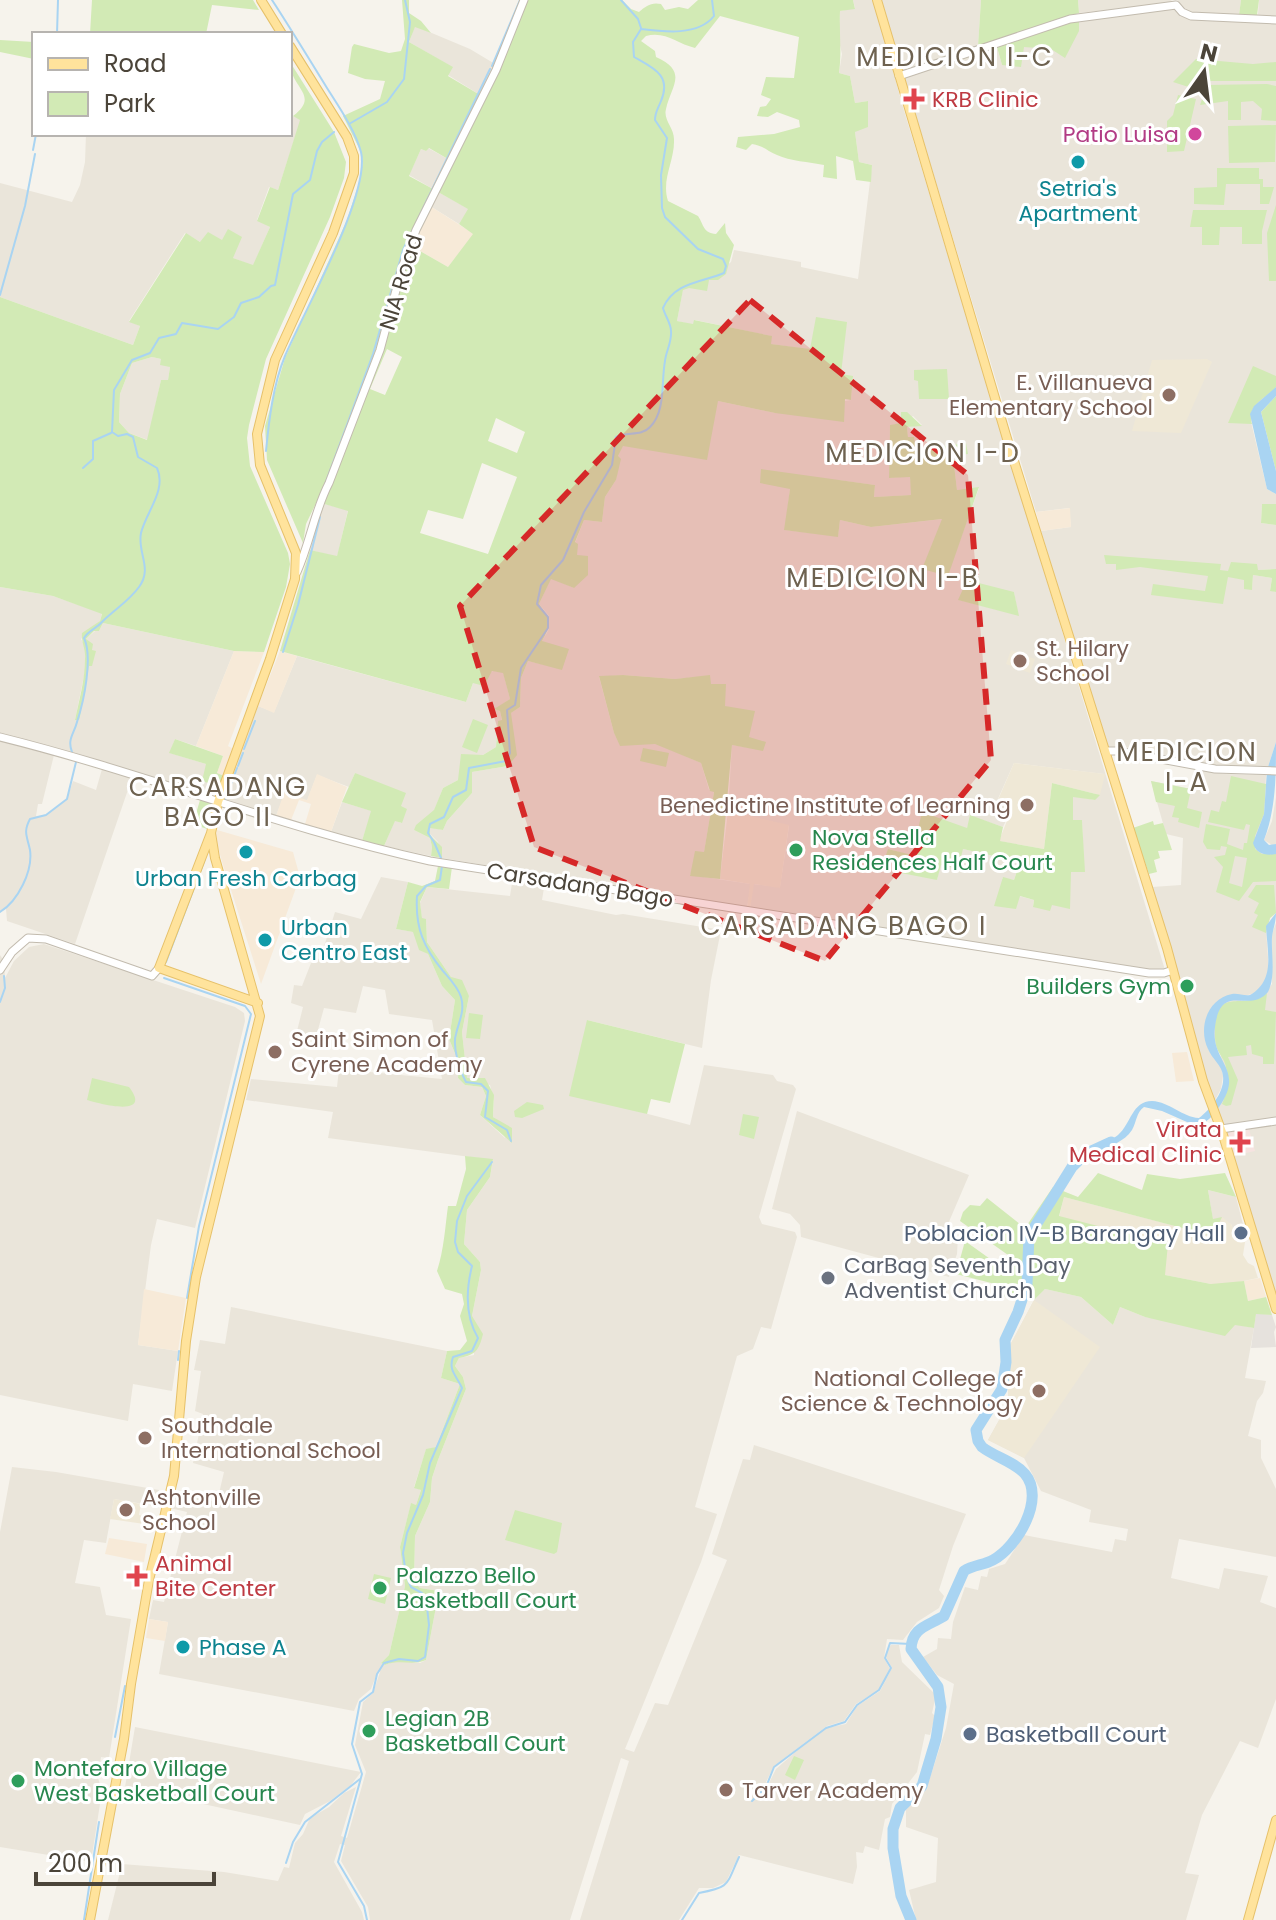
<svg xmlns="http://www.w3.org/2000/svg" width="1276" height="1920" font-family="Poppins,sans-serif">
	<rect width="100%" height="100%" fill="#f6f3ec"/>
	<path fill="#eae5da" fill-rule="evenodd" d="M853,0H874L902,104L1165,970H1150L750,909L753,884L780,887L789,826L728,811L732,745L763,750L749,738L725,706L710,685L709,676L675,679L623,675L599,677L614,733L620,745L655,743L701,763L709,790L714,791L704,853L690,875L751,884L747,908L442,858L438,842L429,833L430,827L443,830L447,821L472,793V772L508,766L511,713L520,707L521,678L528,661L562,669L542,641L549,629V616L539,604L551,578L574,588L575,543L584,520L602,522L605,497L616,480L618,456L623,445L718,401L775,413L851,400L853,377L841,375L842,354L771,344V336L695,320L693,325L677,321L683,289L709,280L731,262L734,250L801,262V267L858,279L872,165L859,162L855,132L868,101L855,103L850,76L839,73L842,54L838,37L840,11L855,8ZM913,416L922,425L907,427L908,437L916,450L966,443L953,456L957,490L979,488L947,576L943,519L871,527L840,520L838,536L785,530L790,489L838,480L875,485L874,497L912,495L910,476L889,478L890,425L902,424ZM1014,592L1018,615L959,600ZM1014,763L1104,774L1095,800L1073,796V821L1082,820L1084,871L1071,872L1051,904L1033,906L1034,900L1019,896L1002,878L1014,880L1020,862L963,849L940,865L937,880L889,849L912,856L967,828L971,816L1003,827L1012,808L997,801Z
		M882,0H981L978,46L901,71Z
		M1078,0H1172L1169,3L1079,13Z
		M1177,0H1241L1239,15L1194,13L1185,10Z
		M1259,0H1276V17L1254,16L1258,14Z
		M1173,8L1188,19L1276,22V387L1251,422L1267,489L1276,494V504H1262L1261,523L1276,525V569L1258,570L1245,580L1252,589L1253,575L1272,578L1270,590L1276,592V742L1267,770H1234L1107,747L1041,531L1071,527L1069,508L1036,512L904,77L997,47L1002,65L1024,46L1051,50L1079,19Z
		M415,26L470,49L495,64L480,95L448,75L452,67L409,42Z
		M290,115L301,119L278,190L269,187L257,220L270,227L253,266L233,258L228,230L223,240L200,242L185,233L129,321L140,326L133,345L0,297V183L72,202L80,185L85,162L86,134H290Z
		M428,148L448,159L433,189L409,175L421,149L426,151Z
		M438,192L469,209L459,224L430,206Z
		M152,357L161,359L170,367L168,380H161L148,440L129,433L119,422L120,394L132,363Z
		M321,503L348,510L337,557L310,550Z
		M0,587L53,596L102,613L100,621L81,639L86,647L85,671L75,720L80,717L89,665L95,651H91L86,639L95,631H99L103,623L234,651L196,746L175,739L170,753L206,764L220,787L216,798L0,734Z
		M297,656L466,702L473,683L493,671L503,672L510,699L495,709L500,711L502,721H498L496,747L483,755L458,780L443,788L434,811L414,830L430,838L432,847L431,856L384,846L395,820L401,823V807L355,773L349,787L317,775L307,801L285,793L276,816L223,801L258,706L274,712Z
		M0,741L54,755L42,804H38L36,816L46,815L67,799L73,781L96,790L102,769L132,778L75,944L7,921L6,909L0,912Z
		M1195,769L1224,774L1266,775L1264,814L1260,829L1270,855L1276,854V913L1270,918L1266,929L1269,972L1265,984L1256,993L1244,996L1208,1049L1221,1067L1223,1076L1221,1089L1214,1102L1169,957L1152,887L1181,885L1183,838L1166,834L1151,781L1191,789Z
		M1276,797V844L1272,845L1264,840L1272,821Z
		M342,802L372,811L362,841L331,832Z
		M381,877L408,882L396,929L414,932L419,949L428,954L442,986L455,1000L449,1039L459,1063L458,1078L465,1085L482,1087L486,1096L480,1115L505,1138L499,1121L493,1117L494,1101L490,1085L467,1079L462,1032L469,996L451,977L427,942L426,919H422L420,903L427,887L510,896L513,877L545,882L542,900L616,915L623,914L721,930L711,980L702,1048L587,1020L629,1109L690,1125L704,1065L773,1075L777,1081L793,1085L796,1089L759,1217L762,1224L795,1232L797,1237L771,1329L761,1327L753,1349L737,1356L695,1507L717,1514L701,1562L625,1749L634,1752L655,1703L668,1705L727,1560L712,1554L743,1459L750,1460L754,1445L966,1514L953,1546L939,1590L944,1596L939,1608L917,1622L903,1640L887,1639L884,1658L890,1669L885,1682L879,1690L856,1704L844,1721L827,1726L774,1766L766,1782L769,1783L776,1769L800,1748L826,1728L846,1724L857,1706L880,1691L892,1668L886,1657L888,1648L891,1645H899L902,1662L936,1695L932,1713L935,1716L930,1735L925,1734L917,1772L892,1804L890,1817L885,1819L879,1850L865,1846L863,1853L856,1852L857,1867L853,1884L739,1855L726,1882L713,1888H699L679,1920H580L629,1761L621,1758L570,1920H370L368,1907L341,1861L345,1845L340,1844L334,1862L362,1912L364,1920H108L122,1864L224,1872L278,1881L284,1867L289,1868L295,1843L303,1834L310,1818L329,1807L344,1793L356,1787L341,1836L347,1838L366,1772L355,1745L363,1702L373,1693L380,1672L378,1671L371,1689L359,1699L354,1711L159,1674L168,1622L149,1619L153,1600L164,1602L187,1512L170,1508L174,1493L217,1502L224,1472L193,1463L203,1414L195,1411L201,1371L194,1370L200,1340L225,1344L231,1307L447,1351L441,1378L460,1384L436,1447L426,1450L414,1487L421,1490L416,1505L411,1504L400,1547L405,1586L389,1655L381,1663L385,1665L397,1660L420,1663L426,1660L439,1591L420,1588L414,1582L415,1536L430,1502L432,1478L438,1460L466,1389L463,1377L455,1366L459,1358L474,1355L472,1316L481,1270L480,1262L464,1244L467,1210L490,1177L493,1160L328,1138L333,1112L246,1100L251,1079L337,1087L339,1069L442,1079L432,1020L389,1014L385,990L363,986L356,1013L324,1008L316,1037L296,1035L303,1007L291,1003L294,985L302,986L313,958L320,959L335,912L361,919Z
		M1276,923V1309L1217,1110L1229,1087L1220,1057L1272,984V934Z
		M44,944L235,1007L244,1013L245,1021L195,1228L157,1219L151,1245L138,1345L178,1351L172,1391L133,1384L128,1421L0,1395V955L4,961L5,978L14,961L29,947Z
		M797,1111L969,1175L945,1231L958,1236L957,1254L949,1277L801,1237L800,1225L790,1214L772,1209Z
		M1208,1190L1236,1197L1246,1236L1237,1239L1231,1224L1213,1220Z
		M1045,1289L1081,1297L1113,1325L1120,1307L1145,1317L1235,1324L1254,1328L1245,1378L1266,1381L1263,1393L1257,1401L1248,1436L1261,1440V1458L1276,1489V1557L1179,1539L1171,1578L1219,1589L1224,1568L1268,1576L1260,1602L1276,1608V1699L1258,1748L1240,1741L1202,1815L1185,1873L1199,1875L1186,1920H916L909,1890L936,1882L938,1838L906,1827V1810L929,1781L946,1728L954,1684L937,1675L923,1657L937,1649L938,1638L951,1639L953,1622L965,1587L978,1590L981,1576L987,1577L989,1569L1005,1564L1024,1535L1112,1552L1115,1539L1126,1541L1128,1529L1089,1522L1091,1510L1041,1491L1024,1458L988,1440L1008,1404V1349L1034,1300Z
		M12,1467L56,1472L159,1490L155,1506L114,1499L106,1543L84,1540L75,1583L100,1587L106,1615L131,1619L109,1758L101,1757L98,1778L102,1791L91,1862L0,1847V1532Z
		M135,1727L361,1772L351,1785L330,1801L305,1814L300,1825L125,1787Z"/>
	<path fill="#f7ead8" d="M430,206L474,234L448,267L413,247Z
		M1070,508L1071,527L1041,531L1036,512Z
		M234,651L264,652L228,746L235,750L224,776L217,773L223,756L196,746Z
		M280,651L297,656L274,713L258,706Z
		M317,774L347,787L331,832L305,824L311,804L299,800L291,820L276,816L284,793L307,800Z
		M217,830L293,852L300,877L261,984L224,868L215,838Z
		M1187,1052L1194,1081L1176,1082L1172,1053Z
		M1260,1278L1266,1297L1248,1301L1244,1281Z
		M144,1289L186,1298L178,1351L138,1345Z
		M109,1538L147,1544L144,1562L105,1554Z
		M149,1619L168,1622L165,1641L146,1638Z"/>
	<path fill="#e6e2dd" d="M1256,1313L1272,1315L1276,1327L1274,1332L1276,1347L1251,1348Z"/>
	<path fill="#efe8d6" d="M1207,359L1212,362L1181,433L1132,431L1152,360Z
		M1011,650L1035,659L1030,673L1006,664Z
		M1014,763L1105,774L1100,795L1052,783L1044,849L999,841L1012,808L997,802Z
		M728,811L789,825L780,888L754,884L750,909L747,908L750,884L720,879Z
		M1064,1197L1214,1236L1222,1217L1231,1224L1237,1238L1246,1236L1243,1255L1248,1263L1254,1266L1258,1278L1229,1284H1211L1165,1275L1059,1217Z
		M1034,1300L1100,1347L1024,1458L988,1440L1008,1404V1349Z
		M114,1499L141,1504L139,1515L153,1519L151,1525L110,1519Z"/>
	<path fill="#f6e3e0" d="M1249,1129L1255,1151L1233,1156L1227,1135L1230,1131Z"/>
	<path fill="#d2eab5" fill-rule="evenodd" d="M92,0H253L259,10L212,5L206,34H90Z
		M402,0H409V13L421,21L431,33L415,27L409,42L453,67L448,76L480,95L448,159L429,148L426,151L421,149L409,176L433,189L359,396L328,478L306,524L303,543L267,460L265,426L285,358L347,220L359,183L363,162L361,152L343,116L380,99L385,81L365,79L348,73L352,47L354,44L389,53L401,51L405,39Z
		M527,0H622L631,9L639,12C646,6 651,2 661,4L665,10L679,7L688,9L698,0H853L855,9L840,11C839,32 842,52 839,73L850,76L855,103L868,101V127L855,132L859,162L872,165L871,182L856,180L853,161L836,156L837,179L823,177L824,165C809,162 790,161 777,155C767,151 764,146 752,144L746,150L736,147L738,137L774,134L800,127L799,120L777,112L768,117L757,116L760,107L766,106L771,99L761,95L766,77L794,78L799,37L720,16L695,48C677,44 666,31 646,36L641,41L655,51L656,57C689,72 671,86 666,109C663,120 674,128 674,139C675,161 661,179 668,201L698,216C704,225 703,233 716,234L725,223L726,233L734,245L726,274L718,280H709L707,291L689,288L683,290L677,321L693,324L694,320L772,336L771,344L810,349L816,317L847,322L841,374L853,376L851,400L845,399L844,422L775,413L718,401L707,460L623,446L618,456L621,459L616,480L605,497L602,522L584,520L575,542L578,544L577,555L588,556V575L574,588L551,579L539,604C550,619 552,624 542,641L569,649L562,670L528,661L521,678L520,707L511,713L517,755L508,766L472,772V793L447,821L443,830L430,828V835L442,847V858L431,856L432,847L430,838L414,830L416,825L434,810L443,788L458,780L461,754L483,755L496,747L498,721L502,720L500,711L494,709L510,699L503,673L492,671L484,686L473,683L466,702L280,651L310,550L337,556L348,511L321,503L384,344L413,247L448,267L473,234L459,224L468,209L438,192ZM387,349L402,357L385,395L370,389ZM496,418L525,432L517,453L488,441ZM482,463L517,477L488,554L420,533L428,510L463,519Z
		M981,0H1078L1079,13L978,46Z
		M1241,0H1259L1257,15H1239Z
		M1079,19V31L1065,58L1051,49L1024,47L1021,67L1002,65L997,47Z
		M0,40L34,42V59L0,52Z
		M1196,59L1253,64L1276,62V81H1209L1202,83L1198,90L1173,82Z
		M290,62L334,132L346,162L344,178L330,217L266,359L249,425L247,438L250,466L288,553L290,564L286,587L264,652L234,651L103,623L99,631H94L86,639L93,644L92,650L96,651L92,666H89L80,717L79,720H75C79,700 85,680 85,659C86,649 81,642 82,633L100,621L102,614L53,596L0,587V297L133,345L140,326L129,322L186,233L200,242L208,232L222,240L228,229L242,237L233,258L253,265L270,227L257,221L270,187L278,190L300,120L293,116C321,95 290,88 290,62ZM152,357L161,359L160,365L170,367L168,380H161L147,440L129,433L119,422L120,394L132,363Z
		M1267,84L1276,86V121L1261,120L1262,109L1253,101L1241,102V120H1228V101L1200,105L1207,85Z
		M1178,95L1196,99L1184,151L1167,152V121L1173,115Z
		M1276,125L1275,162L1229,163L1228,126Z
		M1217,168H1259V179H1263V187H1274L1269,204H1260V184H1226L1224,205L1194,204V188L1217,187Z
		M1276,205V281H1269L1267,233Z
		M1193,210H1267L1262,231V244H1242V227H1220L1219,245H1202V227H1190Z
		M1253,366L1276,376V387C1265,399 1246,405 1252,424L1228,423Z
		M947,369L949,399H919L918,381L914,380V370Z
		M1276,396V471L1261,412Z
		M901,412H907L922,426L907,427L908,437H914L916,450L966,443L968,454L953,456L957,490L979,487L948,576L922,569L942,519L871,527L840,520L838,537L784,530L790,489L760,483L761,469L875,485L874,497L911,495L910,477L889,478L890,425L901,423Z
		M1262,504H1276V525L1261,523Z
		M1104,555L1221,564L1220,570L1228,571L1231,562L1257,564L1258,570L1276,569V592L1270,591L1272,578L1253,575L1252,590L1244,589V580L1228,577L1223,604L1151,595L1153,584L1205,591L1208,576L1140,567L1116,570V564H1106Z
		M967,580L1014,592L1019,616L958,600Z
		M623,675L675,679L710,675L711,684H726L725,706L755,711L749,737L766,742L763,751L732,745L720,879L690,876L695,851L704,852L714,792L710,791L701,763L655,744L620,746L614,733L599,676Z
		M473,719L488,725L477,753L462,747Z
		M175,739L223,756L217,773L224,776L220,787L202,781L206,764L169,753Z
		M643,748L669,753L666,767L640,761Z
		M355,773L406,793L401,806L407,809L402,823L395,821L384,846L362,841L371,811L342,802Z
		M1231,776L1266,784L1264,814L1255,836V849L1262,854H1276V881L1253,882L1239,901L1216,892L1223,867L1214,857L1225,855L1227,847L1221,846L1220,850L1207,849L1203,842L1206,824L1230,829L1227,844L1243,850L1244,843H1247L1250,825L1246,824L1244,830L1208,822L1211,810L1219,812L1222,801L1226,802ZM1235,856L1247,858L1242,887L1229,883Z
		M1151,781L1191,789L1187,808L1202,812L1199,828L1178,822L1179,818L1172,817L1175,806L1156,802Z
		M1052,783L1100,795L1095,800L1073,797V820H1082L1085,872H1071L1070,909L1052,905L1050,911L1033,907L1034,900L1020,896L1016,909L994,906L1003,877L1014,880L1020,862L963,849L958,869L941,865L937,880L901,873L904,860L886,855L888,849L912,855L922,812L967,828L970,815L1003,827L1000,841L1044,849Z
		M200,800L215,804L207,829L193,824Z
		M1153,821L1154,825L1163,823L1172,850L1158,851L1160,858L1154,860L1157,872L1149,874L1133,828Z
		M438,866L452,867L449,889L427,887L420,902L422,918L426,919L427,942L451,977L462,980L469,996L462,1032L467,1078H485L494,1095L493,1117L512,1128V1143L480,1115L486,1096L482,1087L465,1085L458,1078L459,1063L449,1039L455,1000L442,986L428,954L419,950L413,932L396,929L408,882L422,886L435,881Z
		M1256,885H1274L1276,913L1270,918L1266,933L1252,927L1258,915L1254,913L1259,903L1248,897Z
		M1267,993L1265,1010L1276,1012L1274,1064H1263V1057L1252,1054L1251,1045L1246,1046L1247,1055L1228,1057L1238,1080L1231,1105L1226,1106L1222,1104C1227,1094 1229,1071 1224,1061C1219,1052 1215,1048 1215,1038C1212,981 1243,1013 1267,993Z
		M469,1013L483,1015L480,1039L466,1038Z
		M587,1020L685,1044L670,1103L651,1099L647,1114L569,1096Z
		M92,1078L129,1087C154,1119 97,1103 87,1100Z
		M527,1102L543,1105L544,1109L522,1118L515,1117L514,1111Z
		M743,1114L759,1117L754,1139L739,1135Z
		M465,1156L493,1159L490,1177L467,1210L464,1244L480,1262L481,1270L472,1316L483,1334C479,1350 476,1355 459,1358L455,1366L463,1377L466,1389L438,1460L432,1478L430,1502L415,1536L414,1582L420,1588L439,1591L426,1660C413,1666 400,1659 385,1665L381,1663L389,1655L405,1586L400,1547L411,1503L416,1505L421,1490L414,1488L426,1449L436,1447L460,1384L441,1378L447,1351L460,1350L467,1341L460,1316L464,1304L462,1294L445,1289L437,1271C444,1249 445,1228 448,1206H456L466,1169Z
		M1098,1173L1142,1190L1147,1174L1180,1179L1225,1173L1236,1197L1208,1190L1213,1219L1222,1217L1213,1236L1064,1197L1059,1216L1168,1244L1165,1275L1211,1284L1244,1281L1248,1301L1266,1297L1272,1315L1256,1314L1254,1328L1235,1325L1225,1336L1145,1317L1120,1307L1113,1325L1081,1297L1045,1289L1034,1300L993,1295L995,1284L956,1274L965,1241L1000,1266L1008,1255L960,1221L963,1212L970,1205L980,1206L987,1198L1025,1228L1053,1187L1078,1197Z
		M515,1510L562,1523L557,1552L554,1554L505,1540Z
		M374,1574L391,1578L385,1604L368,1599Z
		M794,1756L804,1760L795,1780L785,1775Z"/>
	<path fill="#a9d4f2" d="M1276,387V396L1261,412L1276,471V494L1267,489L1250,414L1254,406Z
		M1276,742C1276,777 1276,808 1264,840L1269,845L1276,844V854C1266,856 1256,854 1253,843L1264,814L1267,770Z
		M1276,913C1276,922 1273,929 1272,937C1271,954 1276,976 1268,992C1249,1015 1221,980 1215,1027C1210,1062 1246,1069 1219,1107C1213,1116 1207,1123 1196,1126L1162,1111L1144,1107C1136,1113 1137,1121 1132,1130C1124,1142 1110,1146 1098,1151L1095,1145C1103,1142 1112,1140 1118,1135C1131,1124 1132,1101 1152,1101C1170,1102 1182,1117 1199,1118C1211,1109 1225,1091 1223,1076C1222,1065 1212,1059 1208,1049C1198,1028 1207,999 1232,994C1238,993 1244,996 1250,995C1276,980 1267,952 1266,926Z"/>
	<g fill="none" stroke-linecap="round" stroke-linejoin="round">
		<path stroke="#a9d4f2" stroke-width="2" d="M621,0L638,19L641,28
			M57,34L58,0
			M492,66L520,0
			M349,124L387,102L404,79L410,22L405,0
			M33,150L36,134
			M0,295L25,206L35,154
			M266,451C269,420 273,385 285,356C303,313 371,194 361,152C355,130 339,107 327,88C309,59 291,29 272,0
			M83,468L93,459V441L111,433
			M324,487L373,354L403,250L490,69
			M283,652L298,605L320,517
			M244,749L255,721
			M72,752C67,739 74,734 77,722C84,701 93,657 84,638C89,630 96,629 102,622C114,610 129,601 139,587C153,568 137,553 141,533C146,512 167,490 157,468L138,457L133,437L127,434L118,436L112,432L114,390L132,360L150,353L159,338L176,334L182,323L218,329L234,317L241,303L259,297L271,286L275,285L293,194L310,180L317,151L322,142L334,132
			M238,766L243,753
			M225,800L237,768
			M441,858L434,842L428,833L430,824L444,817L453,797L466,790L469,768L506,761L510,753L507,710L515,705L521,668L548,628V617L537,604L541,585L563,560L584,512L612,465L616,437C627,431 641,437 650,427C666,411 661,382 665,361C666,351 672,342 671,331C671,323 665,316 663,308C674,282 703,282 724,273L726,266L723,259L698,249L665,217L662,208L661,175L667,138L655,120C655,112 658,109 661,101C672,75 653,68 634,57L633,42L641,29C665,32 698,36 714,16L712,0
			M442,866L440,880L426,886L417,896C415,928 424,948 443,971C450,979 458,987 461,997C465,1011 459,1021 456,1034C452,1047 460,1071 466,1082L481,1084L488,1091L485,1117L507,1130L511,1141
			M0,912C18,901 33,871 30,850C27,836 23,832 30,819L46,815L67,799L76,762
			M166,962L205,859
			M164,978L245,1006L251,1014L199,1226L187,1298
			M0,1002L5,988L4,976
			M178,1360L179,1351
			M115,1737L125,1686
			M768,1782L774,1767L826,1728L845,1722L857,1705L879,1690L891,1668L885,1658L890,1643L911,1644
			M752,1801L761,1792
			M286,1863L293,1842L305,1822L360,1779
			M84,1920L99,1822
			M367,1920L364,1906L338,1862L362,1774L352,1744L360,1702L373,1692L377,1674L384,1663L399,1659L418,1661L425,1657L429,1625L427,1607L422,1593L411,1587L406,1575L403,1553L407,1533L423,1495L430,1463L462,1388C457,1376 448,1371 453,1357L472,1351L478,1338C465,1316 466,1290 472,1266L458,1252L455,1242L457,1221L467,1196L492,1162
			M682,1920L699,1893C731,1887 726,1885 739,1857"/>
		<path stroke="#a9d4f2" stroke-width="11" d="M911,1920L901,1896L893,1848V1829L900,1808L922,1786L936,1739L941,1707L938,1687L911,1649C912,1627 928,1626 944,1616L964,1571C973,1565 984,1565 993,1560C1017,1547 1046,1499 1025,1474C1015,1462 995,1457 982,1447L978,1441L976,1430L1002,1389L1006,1362L1005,1340L1018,1312L1027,1284L1029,1236L1072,1167L1085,1154L1111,1142"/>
		<defs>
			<path id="minor" d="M899,76L1070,19L1176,5L1182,12L1191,16L1276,20
				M297,572C310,543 314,512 329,483L380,350L402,268L416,230L496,70L524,0
				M0,737C145,773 284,829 430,861L1149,973H1164L1173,970
				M1105,751H1117L1215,769L1276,771
				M0,970L12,952L28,938L46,939L152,976L159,968
				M1221,1129L1276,1121"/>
			<path id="major" d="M261,0L282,34
				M877,0L1008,442L1167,948L1203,1081L1223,1135L1276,1309
				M258,1003L159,968L211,833L218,802L270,659L295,579L296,553L260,465L257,434L275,360L333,233L354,173V156L347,137L290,46
				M90,1920L124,1739L131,1684L149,1580L174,1476L186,1341L196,1277L260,1016L215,858L211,833
				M1248,1920L1276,1820"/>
		</defs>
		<use href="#minor" stroke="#c2bbae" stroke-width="9"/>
		<use href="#major" stroke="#e6c16a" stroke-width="10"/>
		<use href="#minor" stroke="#fff" stroke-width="7"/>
		<use href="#major" stroke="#ffe39c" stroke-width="8"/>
	</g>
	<path fill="#d62828" fill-opacity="0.2" stroke="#d62828" stroke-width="6" stroke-dasharray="16 10" stroke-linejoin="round" d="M750,300L968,475L991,760L825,961L534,847L460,606Z"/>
	<g fill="#e0444e" stroke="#fff" stroke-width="3">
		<path d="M910 87h8v8h8v8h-8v8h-8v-8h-8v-8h8z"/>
		<path d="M1236 1130h8v8h8v8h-8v8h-8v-8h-8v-8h8z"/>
		<path d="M133 1564h8v8h8v8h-8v8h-8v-8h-8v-8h8z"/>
	</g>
	<circle fill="#d1479c" stroke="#fff" stroke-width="3" cx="1195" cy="134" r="8"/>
	<g fill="#0f9aa8" stroke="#fff" stroke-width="3">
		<circle cx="1078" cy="162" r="8"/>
		<circle cx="246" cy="852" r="8"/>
		<circle cx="265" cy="940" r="8"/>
		<circle cx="183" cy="1647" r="8"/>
	</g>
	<g fill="#8d6e63" stroke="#fff" stroke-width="3">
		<circle cx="1169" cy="395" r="8"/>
		<circle cx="1020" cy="661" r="8"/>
		<circle cx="1027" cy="805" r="8"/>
		<circle cx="275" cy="1052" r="8"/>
		<circle cx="1039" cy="1391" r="8"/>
		<circle cx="145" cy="1438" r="8"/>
		<circle cx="126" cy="1510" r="8"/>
		<circle cx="726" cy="1790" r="8"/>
	</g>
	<g fill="#2e9e5b" stroke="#fff" stroke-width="3">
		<circle cx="796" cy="850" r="8"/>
		<circle cx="1187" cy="986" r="8"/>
		<circle cx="380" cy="1588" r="8"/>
		<circle cx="369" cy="1731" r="8"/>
		<circle cx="18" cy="1781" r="8"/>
	</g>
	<g fill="#5c6f8a" stroke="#fff" stroke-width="3">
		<circle cx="1241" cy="1233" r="8"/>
		<circle cx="970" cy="1734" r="8"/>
	</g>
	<circle fill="#6b7280" stroke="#fff" stroke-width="3" cx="828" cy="1278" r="8"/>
	<g text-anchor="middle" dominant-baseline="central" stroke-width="6" stroke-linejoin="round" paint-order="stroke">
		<g font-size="22" fill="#be3a42" stroke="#fff" text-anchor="start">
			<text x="932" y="99">KRB Clinic</text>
			<text x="1222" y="1129" text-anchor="end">Virata<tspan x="1222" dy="25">Medical Clinic</tspan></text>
			<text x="155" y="1563">Animal<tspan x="155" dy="25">Bite Center</tspan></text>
		</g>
		<g font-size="22" fill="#b23c85" stroke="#fff" text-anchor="end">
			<text x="1179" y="134">Patio Luisa</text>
		</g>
		<g font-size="22" fill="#0d838f" stroke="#fff">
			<text x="1078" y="188">Setria's<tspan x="1078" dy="25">Apartment</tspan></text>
			<text x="246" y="878">Urban Fresh Carbag</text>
			<text x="281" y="927" text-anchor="start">Urban<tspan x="281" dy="25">Centro East</tspan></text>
			<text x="199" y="1647" text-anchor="start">Phase A</text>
		</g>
		<g font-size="22" fill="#4b4439" stroke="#fff">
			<text transform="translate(401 282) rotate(-73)">NIA Road</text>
			<text transform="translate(580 885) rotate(9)">Carsadang Bago</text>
		</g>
		<g font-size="22" fill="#785e54" stroke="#fff" text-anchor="start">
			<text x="1153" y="382" text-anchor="end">E. Villanueva<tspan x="1153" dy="25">Elementary School</tspan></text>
			<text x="1036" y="648">St. Hilary<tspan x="1036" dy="25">School</tspan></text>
			<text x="1011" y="805" text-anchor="end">Benedictine Institute of Learning</text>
			<text x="291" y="1039">Saint Simon of<tspan x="291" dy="25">Cyrene Academy</tspan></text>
			<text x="1023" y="1378" text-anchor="end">National College of<tspan x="1023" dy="25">Science &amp; Technology</tspan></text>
			<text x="161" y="1425">Southdale<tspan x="161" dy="25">International School</tspan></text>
			<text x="142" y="1497">Ashtonville<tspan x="142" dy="25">School</tspan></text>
			<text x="742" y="1790">Tarver Academy</text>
		</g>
		<g font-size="22" fill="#27864d" stroke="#fff" text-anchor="start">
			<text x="812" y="837">Nova Stella<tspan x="812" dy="25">Residences Half Court</tspan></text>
			<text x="1171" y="986" text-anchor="end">Builders Gym</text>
			<text x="396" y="1575">Palazzo Bello<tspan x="396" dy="25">Basketball Court</tspan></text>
			<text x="385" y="1718">Legian 2B<tspan x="385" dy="25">Basketball Court</tspan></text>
			<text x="34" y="1768">Montefaro Village<tspan x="34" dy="25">West Basketball Court</tspan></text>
		</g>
		<g font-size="22" fill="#4e5e75" stroke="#fff" text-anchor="end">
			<text x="1225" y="1233">Poblacion IV-B Barangay Hall</text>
			<text x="986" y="1734" text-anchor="start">Basketball Court</text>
		</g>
		<g font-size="22" fill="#5b616d" stroke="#fff" text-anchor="start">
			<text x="844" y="1265">CarBag Seventh Day<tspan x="844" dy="25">Adventist Church</tspan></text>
		</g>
		<g font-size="26" letter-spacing="2" fill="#6e6250" stroke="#fff">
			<text x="955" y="57">MEDICION I-C</text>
			<text x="923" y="453">MEDICION I-D</text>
			<text x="883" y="578">MEDICION I-B</text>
			<text x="1187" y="752">MEDICION<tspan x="1187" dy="30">I-A</tspan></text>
			<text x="218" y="787">CARSADANG<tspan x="218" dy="30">BAGO II</tspan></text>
			<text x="844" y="926">CARSADANG BAGO I</text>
		</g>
	</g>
	<rect x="32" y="32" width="260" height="104" fill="#ffffff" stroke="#b7b4b0" stroke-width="2"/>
	<rect x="48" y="58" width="40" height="12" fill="#ffe39c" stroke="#b7b4b0" stroke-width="2"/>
	<text x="104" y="72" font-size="24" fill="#4b4439">Road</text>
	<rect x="48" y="92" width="40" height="24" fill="#d2eab5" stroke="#b7b4b0" stroke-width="2"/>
	<text x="104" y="112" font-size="24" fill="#4b4439">Park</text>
	<g transform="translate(1204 72) rotate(14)" stroke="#ffffff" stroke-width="6" paint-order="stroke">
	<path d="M0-6L14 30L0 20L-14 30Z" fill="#4b4439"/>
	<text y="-12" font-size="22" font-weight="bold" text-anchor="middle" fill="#4b4439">N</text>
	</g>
	<path d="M36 1872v12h178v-12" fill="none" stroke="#4b4439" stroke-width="4"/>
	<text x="48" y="1872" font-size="24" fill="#4b4439" stroke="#ffffff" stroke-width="6" paint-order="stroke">200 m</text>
</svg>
